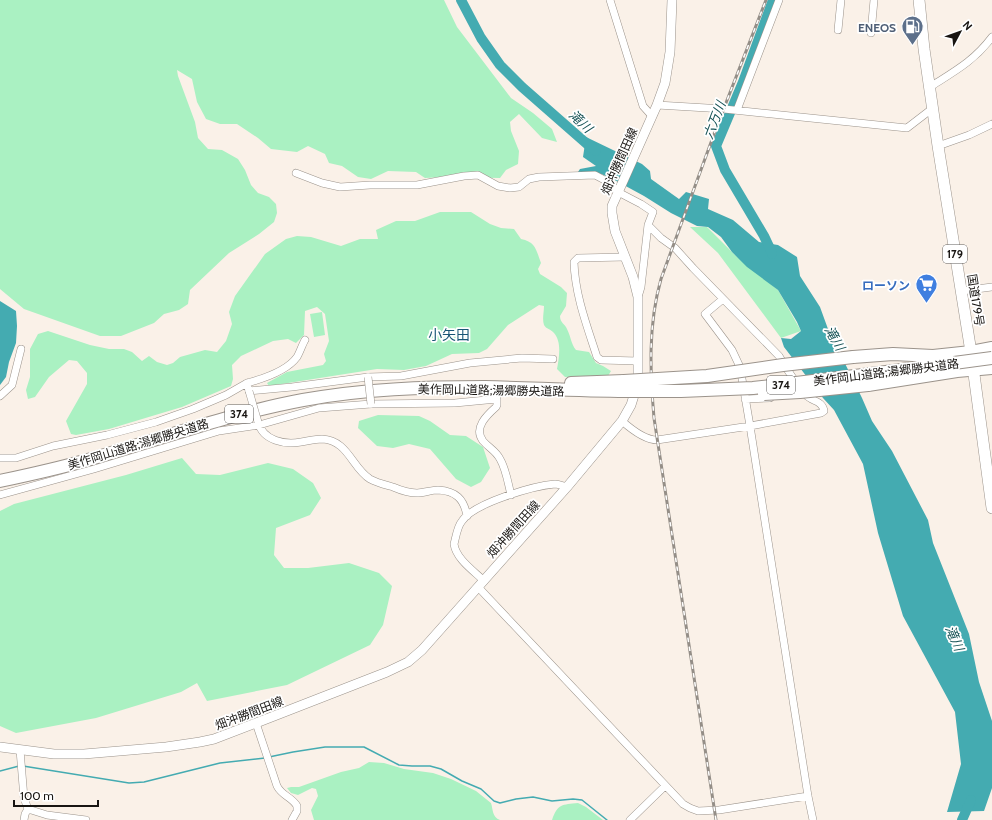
<svg xmlns="http://www.w3.org/2000/svg" width="992" height="820" font-family="Cabin,'Noto Sans JP',sans-serif">
	<rect width="100%" height="100%" fill="#faf1e8"/>
	<path fill="#aaf1c2" d="M0,0H444L457,27L511,98L533,113L552,129L557,142L542,138L519,114L510,122L511,131L519,151L518,164L506,170L500,178L444,177L425,178L416,172L388,171L371,179L358,177L342,166L329,163L325,154L308,146L297,152L271,149L258,138L237,124H220L206,119L197,102L192,79L177,70L178,76L195,122L198,138L208,149L222,150L238,159L245,170L251,185L258,193L269,197L276,204L277,213L274,222L259,234L229,253L190,290L188,304L179,310L164,314L154,323L121,336H100L24,309L0,289Z
		M440,212H471L490,224L501,228L514,229L521,239C536,242 536,250 541,263L538,269L540,274L561,287L567,293L566,306L560,316C560,323 565,324 567,329C571,337 571,344 576,350L589,352L596,363L603,366L611,371L608,376L565,377L557,369C559,358 562,342 554,333C551,329 546,329 544,325C542,319 544,312 544,306L539,305L508,325L487,349L479,353L452,354L426,366L404,370L377,369L269,386L267,383L287,372L323,365L326,361L324,354L329,341L325,314L317,307L305,311L304,335L296,343L288,339L273,341L241,356L232,365L233,379L231,386L182,407L109,429L76,435L71,434L66,421L87,384V373L77,361L69,360L49,377L35,397L28,399L26,390L30,377V349L38,334L48,331L90,345L109,349H124L132,352L142,361L149,356L157,362L167,365L173,363L180,357L205,350L217,352L226,341L232,324L229,312L235,296L265,254L286,239L297,236L311,237L341,246L360,239H378L376,230L396,221H415Z
		M690,227H707L736,256L778,290L801,331L781,338L718,253Z
		M322,312L325,335L314,337L310,314Z
		M378,415L419,416L430,421L450,435L466,436L483,447L490,468L481,482L471,487L456,479L430,449L409,444L393,448L377,446L358,428L359,421Z
		M182,458L196,474L220,475L268,463L293,469L313,483L321,498L310,515L276,528L274,555L284,568H308L349,563L379,573L392,586L383,625L370,645L287,685L207,701L197,683L181,692L96,718L16,733L0,726V511L14,504L126,475Z
		M369,762L384,763L404,769L433,773L451,779L476,791L491,803C493,809 492,817 500,820H314L311,810L318,796L316,789L312,788L298,795L291,793L287,788L291,787H299L341,772L359,768Z
		M578,803L586,807L603,820H552C558,803 562,805 578,803Z"/>
	<path fill="#44abb1" d="M586,137L642,164L650,171L651,179L679,199L686,192L709,199L708,209L733,220L759,242L778,245L797,257L800,276L820,307L828,329L862,398L872,421L892,451L928,520L933,543L969,634L979,682L992,721V788L984,811L947,812L961,764L955,712L903,616L878,533L863,464L834,410L823,398L784,347L781,338L791,339L801,331L797,322L778,290L747,267L732,252L721,237L708,227L697,226L671,213L644,196L609,177L595,172H578L580,169L596,166L583,157Z
		M0,301L16,311L17,326L16,343L9,362L6,377L0,385Z"/>
	<g fill="none" stroke-linecap="round" stroke-linejoin="round">
		<path stroke="#44abb1" stroke-width="1.5" d="M269,757L293,752L325,747H364L399,765L412,766H430L441,769L462,781L481,789L494,801L500,803L516,799L533,797L552,801L573,799L582,800L607,820
			M23,766L129,783L144,782L220,763L265,758
			M0,771L19,766"/>
		<path stroke="#44abb1" stroke-width="10" d="M461,0L481,38L500,65L522,87L587,144L596,151
			M772,254V253L764,236L725,170L716,146L743,82L773,0
			M962,820L971,800"/>
		<defs>
			<path id="minor" d="M610,0L643,106L652,116
				M838,30L841,0
				M871,33L874,0
				M930,87C955,71 974,61 992,37
				M657,105L724,109L907,128L933,108
				M737,110L779,0
				M938,146L969,135L992,124
				M296,173L322,183L340,187L370,185H417L464,176L478,175L498,186L510,188L519,187L529,179L539,177L595,175L610,183L618,192L641,204L653,212L648,225L661,238L675,248L693,268L779,356C787,370 796,383 806,395C812,402 822,400 824,411L821,413L750,426L657,440C646,440 631,429 622,421
				M625,257L578,258L574,262C575,295 587,326 597,357L601,360L638,361
				M961,291L992,287
				M638,297L641,287L648,225
				M723,299L705,314L732,350L740,367L750,426L808,796L813,820
				M305,340C302,345 300,352 297,357C287,371 262,379 247,383L249,391L292,387L368,377L401,376L470,363L522,358L553,359
				M0,396L12,385L21,349
				M745,399L770,398
				M258,422C263,441 285,445 301,442C308,441 315,439 322,439C348,440 352,468 370,479C377,483 386,485 393,487C400,490 410,493 417,493C424,493 431,490 438,490C456,491 464,499 467,516
				M0,458H16L53,446L107,435L156,422L193,409L226,395L247,383
				M0,495L94,469L219,431L259,425L319,408L371,404L455,403L497,399V405L496,407C487,415 473,428 483,441C489,448 496,451 500,459C506,469 508,483 511,495
				M484,581C474,571 456,559 454,544C456,537 457,527 462,521C474,503 533,486 555,484C559,484 563,486 567,487
				M478,587L683,804L690,808L698,811L719,810L808,796
				M256,723L277,786C282,796 292,797 297,806V811L292,820
				M20,750L24,798L28,809L47,815L86,820
				M24,820L25,814L28,809
				M630,820L665,786"/>
			<path id="secondary" d="M0,747L54,754H84L166,747L200,742L214,739L256,723L387,672L408,662L422,650L567,487L622,421L631,405L636,389L638,375V297L633,277L615,231L612,213V206L620,188L657,105L665,83L670,52L672,0"/>
			<path id="trunk" d="M919,0L924,49L938,146L971,352L992,508"/>
			<path id="motorway" d="M853,357L893,354L933,356L971,352L992,348
				M863,375L947,364
				M571,383L624,381
				M868,385L957,371L992,368
				M0,481C28,475 56,469 84,461C157,440 228,414 303,400C363,389 424,387 485,387C532,388 579,391 626,391"/>
		</defs>
		<use href="#minor" stroke="#9b938b" stroke-width="8"/>
		<use href="#secondary" stroke="#9b938b" stroke-width="10"/>
		<use href="#trunk" stroke="#9b938b" stroke-width="12"/>
		<use href="#motorway" stroke="#9b938b" stroke-width="14"/>
		<use href="#minor" stroke="#fff" stroke-width="7"/>
		<use href="#secondary" stroke="#fff" stroke-width="9"/>
		<use href="#trunk" stroke="#fff" stroke-width="11"/>
		<use href="#motorway" stroke="#fff" stroke-width="12"/>
		<defs>
			<path id="rail" d="M716,820L654,418C650,371 648,325 661,279L717,126L766,0"/>
		</defs>
		<use href="#rail" stroke="#948e87" stroke-width="3"/>
		<use href="#rail" stroke="#fff" stroke-width="1.5" stroke-dasharray="4.5" stroke-linecap="butt"/>
		<defs>
			<path id="minor-bridge" d="M368,377L371,404
				M249,391L258,422"/>
			<path id="motorway-bridge" d="M954,363L992,358
				M624,381L707,376L783,365L853,357
				M626,391H681L753,388L863,375
				M764,394L800,392L868,385"/>
		</defs>
		<use href="#minor-bridge" stroke="#9b938b" stroke-width="8" stroke-linecap="butt"/>
		<use href="#motorway-bridge" stroke="#9b938b" stroke-width="14" stroke-linecap="butt"/>
		<use href="#minor-bridge" stroke="#fff" stroke-width="7"/>
		<use href="#motorway-bridge" stroke="#fff" stroke-width="12"/>
	</g>
	<defs>
		<symbol id="fuel-pin" viewBox="-11 -11 22 30"><path d="M0 17L-7.5 6A9.5 9.5 0 1 1 7.5 6Z" fill="#5c6f8a" stroke="#fff"/><path d="M-5.5-6h7V0h2V4h1.3V-2.5L3-4.5l.8-.8L6-3V5H2.5V1h-1V6h-7ZM-4.2-4.7v3.2H.2V-4.7Z" fill="#fff"/></symbol>
		<symbol id="supermarket-pin" viewBox="-11 -11 22 30"><path d="M0 17L-7.5 6A9.5 9.5 0 1 1 7.5 6Z" fill="#3f7fe0" stroke="#fff"/><path d="M-6-5.5h2.5l.6 2H6L4.5 2H-2.5L-4.4-4H-6ZM-1.5 3.2a1.3 1.3 0 1 0 .1 0ZM3 3.2a1.3 1.3 0 1 0 .1 0Z" fill="#fff"/></symbol>
	</defs>
	<g fill-rule="evenodd">
		<use href="#fuel-pin" x="900" y="14" width="25" height="34"/>
		<use href="#supermarket-pin" x="914" y="272" width="25" height="34"/>
	</g>
	<g text-anchor="middle" dominant-baseline="central" stroke-width="3.5" stroke-linejoin="round" paint-order="stroke">
		<g fill="#fff" stroke="#5d5b59" stroke-width="1">
			<rect x="943" y="245" width="24" height="18" rx="3"/>
			<rect x="767" y="376" width="28" height="18" rx="3"/>
			<rect x="225" y="405" width="28" height="18" rx="3"/>
		</g>
		<g font-size="11" font-weight="bold" fill="#181512">
			<text x="955" y="254">179</text>
			<text x="781" y="385">374</text>
			<text x="239" y="414">374</text>
		</g>
		<g font-size="12" font-weight="bold" fill="#4e5e75" stroke="#fff" text-anchor="end">
			<text x="896" y="27">ENEOS</text>
		</g>
		<g font-size="12" fill="#181512" stroke="#fff">
			<text transform="translate(619 161) rotate(-66)">畑沖勝間田線</text>
			<text transform="translate(976 300) rotate(81)">国道179号</text>
			<text transform="translate(886 372) rotate(-7)">美作岡山道路;湯郷勝央道路</text>
			<text transform="translate(491 390) rotate(1)">美作岡山道路;湯郷勝央道路</text>
			<text transform="translate(138 444) rotate(-17)">美作岡山道路;湯郷勝央道路</text>
			<text transform="translate(513 529) rotate(-48)">畑沖勝間田線</text>
			<text transform="translate(249 713) rotate(-21)">畑沖勝間田線</text>
		</g>
		<g font-size="12" font-weight="bold" fill="#366cbe" stroke="#fff" text-anchor="end">
			<text x="910" y="285">ローソン</text>
		</g>
		<g font-size="13" font-style="italic" fill="#165255" stroke="#fff">
			<text transform="translate(714 120) rotate(-69)">六万川</text>
			<text transform="translate(581 121) rotate(43)">滝川</text>
			<text transform="translate(835 338) rotate(60)">滝川</text>
			<text transform="translate(955 638) rotate(67)">滝川</text>
		</g>
		<g font-size="14" fill="#185575" stroke="#fff">
			<text x="449" y="335">小矢田</text>
		</g>
	</g>
	<g transform="translate(960 32) rotate(49)" stroke="#ffffff" stroke-width="3" paint-order="stroke">
	<path d="M0-3L7 15L0 10L-7 15Z" fill="#181512"/>
	<text y="-6" font-size="11" font-weight="bold" text-anchor="middle" fill="#181512">N</text>
	</g>
	<path d="M14 800v6h84v-6" fill="none" stroke="#181512" stroke-width="2"/>
	<text x="20" y="800" font-size="12" fill="#181512" stroke="#ffffff" stroke-width="3" paint-order="stroke">100 m</text>
</svg>
